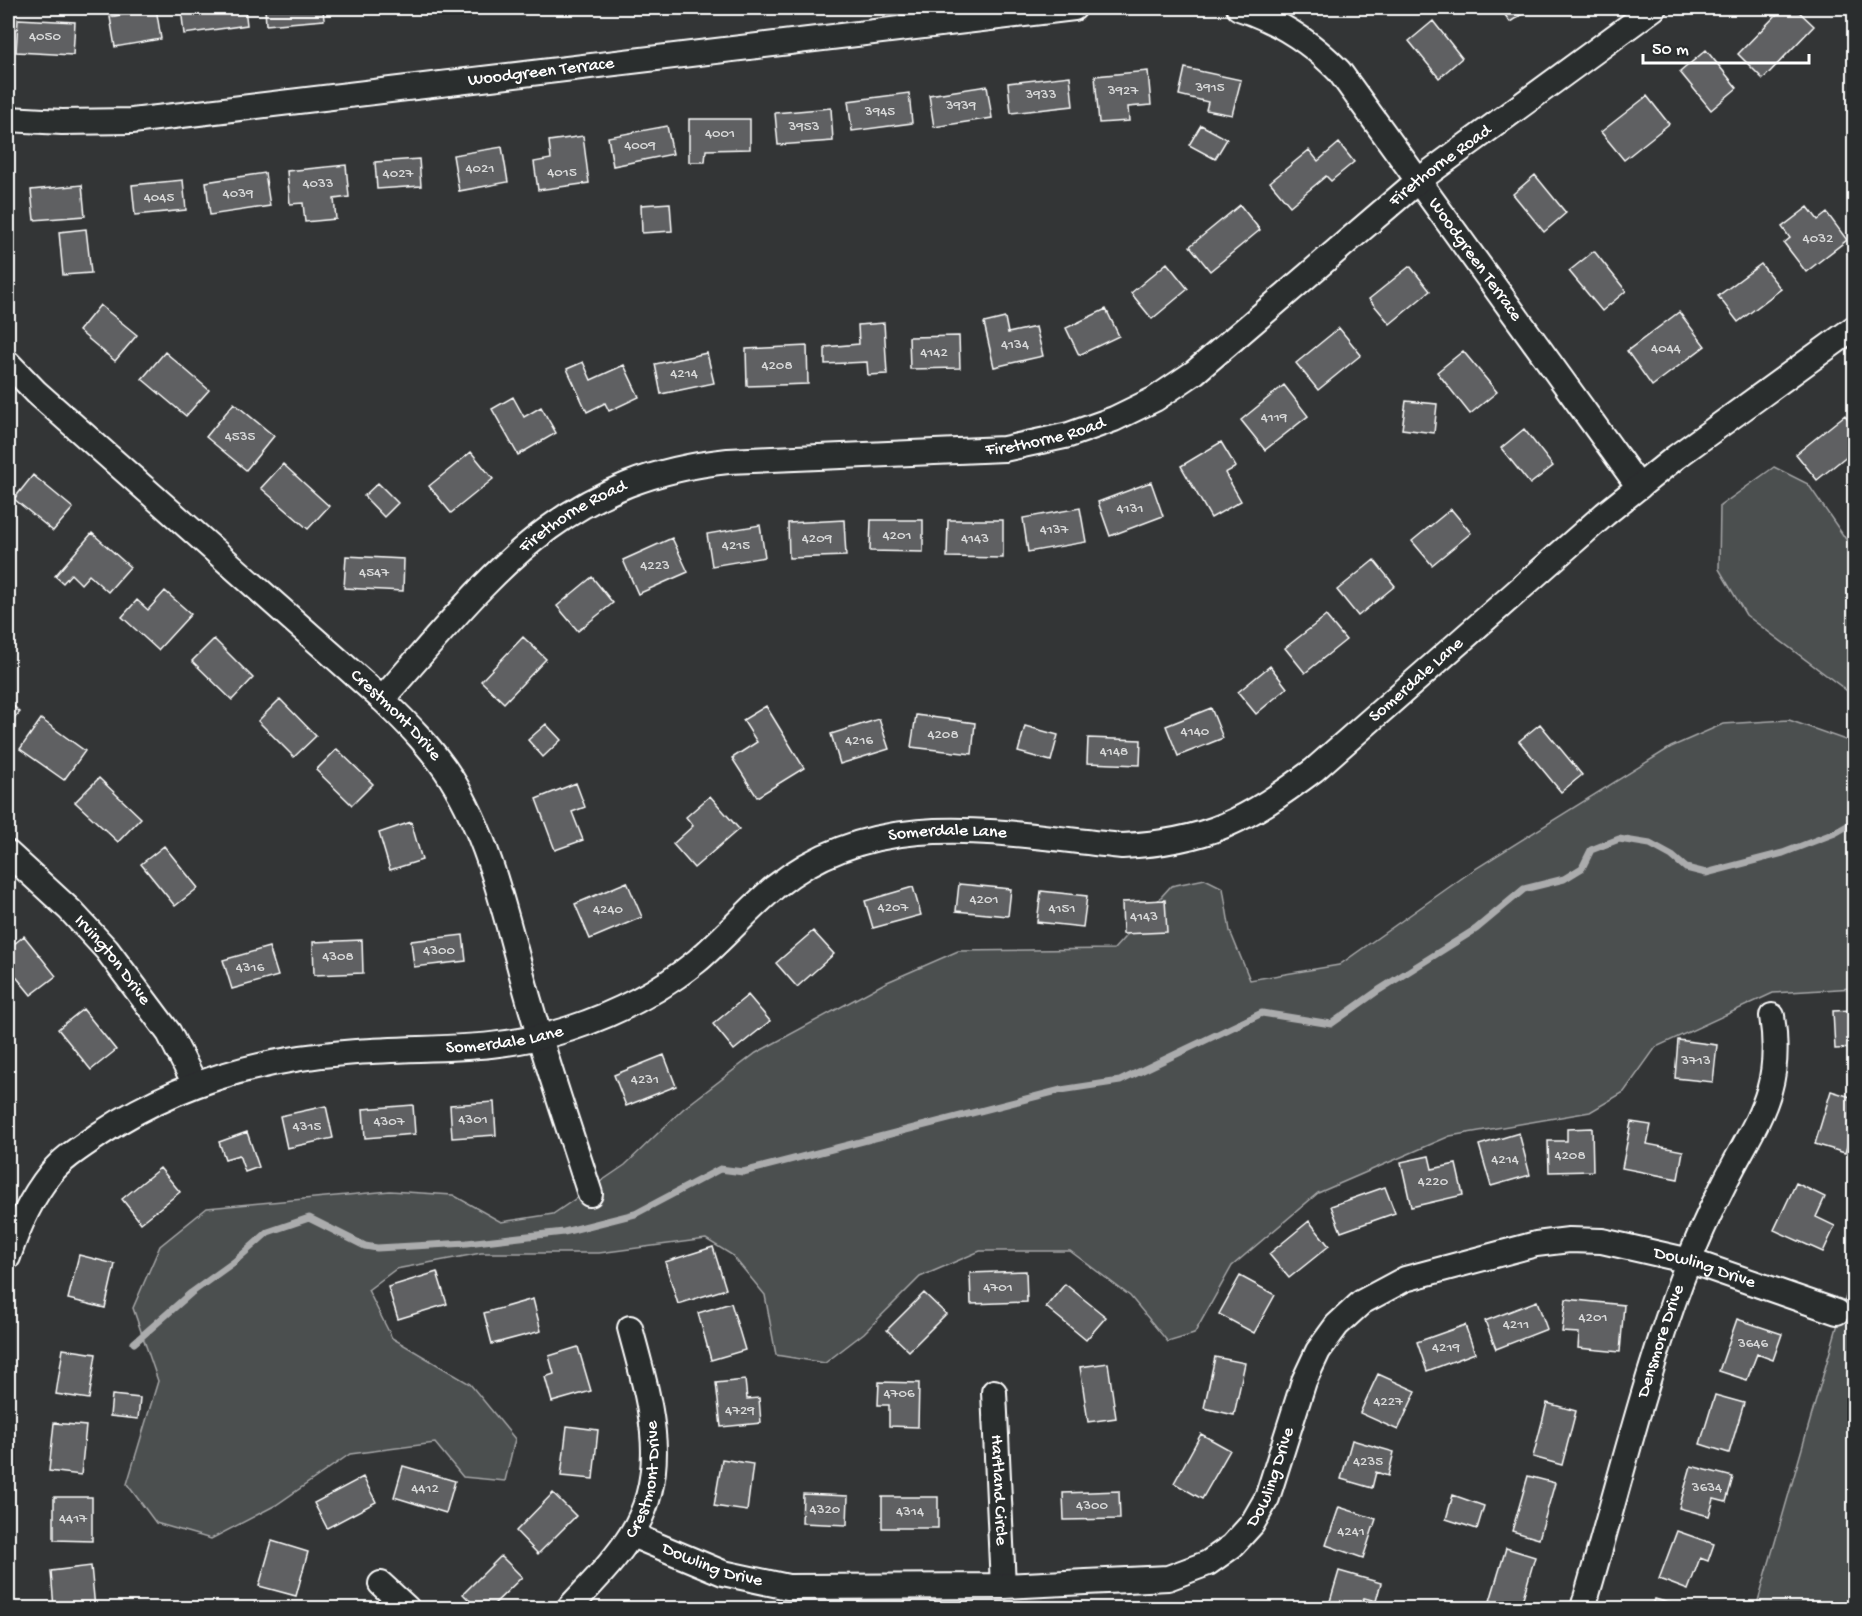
<svg xmlns="http://www.w3.org/2000/svg" width="1862" height="1616" font-family="'Gochi Hand',sans-serif">
	<rect width="100%" height="100%" fill="#333536"/>
	<filter id="ink" filterUnits="userSpaceOnUse"><feTurbulence type="fractalNoise" baseFrequency=".0167" numOctaves="2"/><feDisplacementMap in="SourceGraphic" scale="12" xChannelSelector="R" yChannelSelector="G"/><feConvolveMatrix kernelMatrix="1 2 1 2 8 2 1 2 1" color-interpolation-filters="sRGB"/></filter>
	<g filter="url(#ink)">
		<path fill="#4c4f50" stroke="#a6a7a8" stroke-width="1.5" d="M1774,467L1808,484L1854,551V696L1746,615L1719,569L1720,506Z
			M1789,720L1854,743V988L1773,993L1656,1047L1624,1092L1590,1112L1450,1136L1318,1193L1232,1266L1194,1334L1168,1342L1130,1296L1070,1251H980L920,1277L864,1333L825,1363L776,1355L765,1295L732,1255L706,1239L599,1253H481L396,1269L368,1290L392,1338L470,1384L515,1439L505,1481L463,1477L435,1443L350,1454L276,1505L211,1539L156,1523L127,1484L158,1381L133,1308L160,1246L207,1208L390,1191L453,1195L501,1222L553,1214L625,1165L683,1109L756,1053L885,983L958,951L1114,949L1171,886L1205,879L1223,888L1230,931L1250,980L1339,965L1472,871L1671,747L1723,724Z
			M1854,1268V1608H1756Z"/>
		<g fill="none" stroke-linecap="round" stroke-linejoin="round">
			<path stroke="#abacad" stroke-width="7" d="M134,1343L191,1293L234,1262L268,1232L309,1218L365,1246L377,1248L467,1243L564,1232L635,1214L720,1169L743,1172L1061,1090L1120,1081L1262,1013L1331,1024L1379,990L1476,929L1524,889L1564,879L1582,868L1591,850L1619,839L1650,844L1672,856L1686,868L1706,873L1783,853L1835,833L1854,822"/>
		</g>
		<path fill="#5f6162" stroke="#fff" stroke-width="1.5" d="M124,8H156L161,39L115,47L110,17L125,14Z
			M181,8H245L247,25L184,34Z
			M265,8H323L324,20L266,25Z
			M344,8H383L345,12Z
			M1500,8H1532L1510,22Z
			M1783,8H1795L1814,26L1763,79L1738,54Z
			M18,19L75,22L73,55L16,52Z
			M1433,21L1462,58L1439,78L1409,41Z
			M1706,50L1737,88L1711,110L1680,72Z
			M1185,68L1241,80L1232,115L1206,110L1208,102L1179,95Z
			M1148,71L1151,105L1128,107L1129,121L1099,123L1095,76Z
			M1070,76L1073,106L1011,113L1008,83Z
			M987,86L992,118L934,127L929,95Z
			M909,93L912,123L852,131L848,101Z
			M1647,96L1669,124L1624,160L1601,132Z
			M831,108L833,141L778,145L775,113Z
			M689,119H750V149L706,150L705,162H689Z
			M1201,125L1227,139L1215,159L1189,145Z
			M667,126L673,154L613,166L608,137Z
			M583,136L589,183L538,190L534,162L551,159L549,141Z
			M1339,143L1354,162L1331,181L1326,176L1290,206L1270,182L1309,150L1318,161Z
			M502,147L508,182L459,191L453,155Z
			M419,159L421,186L377,189L375,162Z
			M346,165L349,197L334,199L336,219L305,222L303,203L290,204L287,171Z
			M265,173L270,206L210,215L206,182Z
			M1535,175L1566,213L1544,232L1513,194Z
			M183,180L186,210L135,215L132,185Z
			M82,185L85,216L34,220L31,190Z
			M670,203L672,231L642,233L641,205Z
			M1240,205L1260,230L1210,271L1190,246Z
			M1808,207L1818,220L1827,213L1847,240L1806,272L1784,243L1790,238L1782,227Z
			M86,229L91,273L63,275L59,232Z
			M1594,251L1626,291L1602,311L1569,271Z
			M1167,263L1188,289L1152,319L1131,293Z
			M1761,264L1781,289L1738,322L1718,296Z
			M1410,266L1430,291L1390,324L1369,299Z
			M100,305L137,335L115,361L79,331Z
			M1106,309L1119,336L1079,355L1066,328Z
			M1679,312L1705,346L1652,386L1627,351Z
			M1005,318L1008,333L1036,327L1043,356L994,367L984,323Z
			M884,323L887,374L868,375L867,362L825,364V347L859,344L858,325Z
			M1339,328L1361,355L1318,390L1296,363Z
			M959,336L960,368L910,369L909,337Z
			M807,346L808,384L747,386L746,349Z
			M1463,351L1497,392L1470,414L1437,372Z
			M165,352L209,390L186,416L142,379Z
			M707,353L714,383L661,394L655,364Z
			M583,362L591,380L624,365L639,397L609,411L605,403L587,412L567,369Z
			M1284,385L1308,416L1265,450L1241,420Z
			M513,397L524,417L541,407L556,433L518,455L492,409Z
			M1406,401L1437,404L1434,433L1402,429Z
			M234,403L274,436L246,470L206,437Z
			M1845,415L1854,427V450L1817,480L1796,454Z
			M1524,429L1553,466L1530,484L1501,448Z
			M1221,442L1236,467L1225,473L1241,501L1211,518L1181,466Z
			M471,452L493,479L451,513L429,486Z
			M283,464L329,506L308,529L261,488Z
			M33,475L73,508L53,531L14,499Z
			M1151,482L1163,516L1110,536L1098,502Z
			M378,483L398,503L384,517L364,496Z
			M1080,508L1086,542L1028,552L1023,518Z
			M1451,509L1471,533L1432,565L1412,541Z
			M844,520L846,556L789,558L788,523Z
			M871,520H923V552L870,551Z
			M948,520H1003V558L947,557Z
			M760,525L765,557L712,566L707,534Z
			M92,533L130,567L108,592L89,575L81,584L71,574L63,583L55,576Z
			M672,538L688,572L638,594L623,560Z
			M346,556L404,559L403,591L344,588Z
			M1374,560L1395,586L1358,616L1337,590Z
			M592,577L613,603L578,631L557,606Z
			M165,591L191,614L158,650L122,617L137,600L148,610Z
			M1326,616L1346,640L1305,673L1285,648Z
			M523,637L546,659L504,703L481,681Z
			M214,639L253,678L232,700L192,661Z
			M1270,666L1287,688L1256,714L1238,692Z
			M280,699L316,736L294,757L258,721Z
			M8,701L20,712L8,725Z
			M766,706L804,768L757,797L732,758L757,742L743,720Z
			M1211,708L1223,738L1178,756L1166,726Z
			M916,715L975,723L972,754L911,747Z
			M41,719L85,751L64,780L20,749Z
			M879,719L889,749L840,764L831,734Z
			M546,724L561,740L543,757L528,740Z
			M1540,724L1582,775L1561,792L1519,741Z
			M1025,726L1058,735L1051,761L1018,752Z
			M1088,738L1141,740L1140,765L1087,763Z
			M337,749L373,784L352,805L316,770Z
			M99,778L141,818L118,842L75,802Z
			M576,783L585,807L572,812L583,840L555,850L536,799Z
			M710,796L739,829L694,868L673,844L693,826L686,817Z
			M411,822L422,860L390,870L379,833Z
			M164,846L198,888L175,906L141,864Z
			M627,882L642,917L590,939L575,904Z
			M959,884L1011,889L1008,916L956,911Z
			M913,887L921,915L873,928L865,901Z
			M1041,891L1087,896L1083,927L1037,922Z
			M1165,900L1167,932L1123,934L1122,902Z
			M813,931L834,954L797,987L776,963Z
			M463,935L466,961L414,967L411,941Z
			M24,936L56,976L31,995L8,967V949Z
			M362,940L363,973L314,975L313,942Z
			M269,947L278,976L232,989L223,960Z
			M748,995L770,1021L734,1050L713,1024Z
			M83,1009L116,1050L91,1070L58,1029Z
			M1854,1010V1048L1835,1049L1833,1011Z
			M1678,1040L1717,1045L1713,1082L1675,1078Z
			M664,1055L676,1086L626,1106L614,1075Z
			M1831,1091L1854,1098V1123L1845,1153L1815,1144Z
			M494,1102L496,1135L452,1138L450,1105Z
			M413,1105L415,1134L365,1138L363,1109Z
			M326,1106L333,1138L287,1148L280,1116Z
			M1631,1122L1651,1125L1647,1144L1683,1151L1678,1179L1622,1168Z
			M1592,1128L1593,1171L1549,1172L1548,1141H1567V1129Z
			M247,1132L259,1167L245,1172L239,1155L225,1159L219,1142Z
			M1519,1133L1530,1175L1491,1186L1479,1145Z
			M1429,1156L1432,1169L1456,1164L1463,1195L1411,1207L1401,1162Z
			M160,1168L180,1192L141,1223L122,1199Z
			M1796,1183L1825,1197L1816,1217L1835,1226L1823,1252L1774,1230Z
			M1385,1187L1395,1213L1341,1232L1331,1206Z
			M1309,1221L1329,1246L1289,1278L1269,1254Z
			M713,1247L726,1289L678,1304L665,1262Z
			M79,1255L115,1264L105,1308L68,1299Z
			M1026,1271L1027,1302L971,1304L970,1273Z
			M437,1272L447,1304L398,1319L388,1287Z
			M1240,1276L1275,1295L1254,1333L1219,1314Z
			M1065,1284L1106,1317L1086,1340L1046,1307Z
			M924,1293L946,1314L909,1351L887,1330Z
			M533,1299L541,1331L492,1344L484,1313Z
			M1566,1299L1624,1305L1620,1352L1578,1348L1579,1333L1562,1332Z
			M1537,1301L1547,1329L1496,1349L1485,1321Z
			M731,1303L745,1350L711,1360L698,1313Z
			M1737,1319L1782,1334L1773,1360L1757,1354L1747,1380L1719,1371Z
			M1465,1325L1475,1353L1427,1371L1417,1342Z
			M578,1347L591,1391L552,1402L545,1377L554,1374L549,1356Z
			M63,1349L96,1354L89,1399L56,1394Z
			M1215,1357L1245,1363L1234,1415L1204,1408Z
			M1108,1363L1116,1418L1088,1422L1080,1367Z
			M1378,1374L1416,1391L1398,1430L1360,1413Z
			M745,1380L747,1399L759,1398L761,1423L721,1427L716,1383Z
			M879,1382L919,1383L918,1427L889,1426V1405H878Z
			M112,1395L140,1398L138,1419L110,1416Z
			M1715,1395L1744,1403L1729,1453L1700,1444Z
			M1547,1403L1576,1411L1562,1465L1533,1457Z
			M54,1423L86,1426L81,1475L49,1471Z
			M567,1426L598,1430L593,1479L561,1476Z
			M1201,1434L1230,1450L1202,1499L1174,1483Z
			M1352,1440L1394,1452L1388,1476L1376,1472L1372,1488L1341,1479Z
			M722,1459L753,1464L747,1511L714,1506Z
			M403,1466L455,1481L446,1513L394,1497Z
			M1691,1466L1733,1477L1726,1502L1714,1499L1709,1516L1679,1508Z
			M1528,1476L1555,1483L1539,1539L1512,1531Z
			M363,1477L376,1502L327,1528L314,1503Z
			M1119,1491L1120,1519L1064,1520L1063,1493Z
			M553,1493L576,1516L538,1554L516,1531Z
			M803,1494L848,1496L847,1525L802,1523Z
			M1453,1495L1484,1506L1477,1529L1446,1519Z
			M54,1497H92V1541L54,1540Z
			M882,1497H938V1528H882Z
			M1339,1507L1376,1519L1363,1558L1326,1545Z
			M1677,1531L1714,1544L1708,1561L1700,1558L1688,1590L1659,1579Z
			M272,1541L308,1552L296,1596L259,1586Z
			M1506,1548L1535,1557L1520,1608L1490,1601Z
			M501,1556L522,1577L490,1608H477L463,1594Z
			M91,1566L95,1608H54L51,1571Z
			M1339,1571L1381,1583L1376,1601L1364,1598L1361,1608H1328Z
			M1655,1599L1683,1607V1608H1652Z"/>
		<g fill="none" stroke-linecap="round" stroke-linejoin="round">
			<defs>
				<g id="minor">
					<path id="s1" d="M1239,8C1279,21 1310,41 1339,71L1639,487"/>
					<path id="s2" d="M8,119L62,122L132,121L1074,8"/>
					<path id="s3" d="M8,363L36,392L382,699C407,723 432,748 451,778C493,845 508,929 530,1004C548,1068 570,1131 590,1194"/>
					<path id="s4" d="M382,699C488,581 556,479 728,461L1004,449L1069,435L1114,419L1155,399L1195,372L1419,180L1654,8"/>
					<path id="s5" d="M8,853L70,910L107,950L169,1033L195,1084"/>
					<path id="s6" d="M8,1257C18,1227 30,1199 51,1173C64,1157 83,1146 100,1134C177,1082 264,1058 356,1052C432,1046 493,1053 569,1029C615,1014 659,992 697,961C724,938 748,910 775,887C878,804 1002,834 1122,846C1208,842 1247,820 1314,770L1605,514L1676,457L1854,328"/>
					<path id="s7" d="M994,1392L1003,1586"/>
					<path id="s8" d="M632,1535L723,1573L788,1587L1003,1586L1168,1578L1208,1563L1232,1546L1252,1524L1267,1498L1304,1381L1318,1351L1337,1325L1362,1302L1405,1279L1536,1244L1569,1240L1602,1241L1690,1261L1837,1312"/>
					<path d="M381,1584L407,1608"/>
					<path id="s9" d="M569,1608C590,1585 614,1562 631,1535C673,1469 648,1397 630,1328"/>
					<path id="s10" d="M1583,1608C1613,1507 1638,1403 1673,1303C1687,1263 1704,1223 1723,1186C1755,1121 1784,1093 1772,1016"/>
				</g>
			</defs>
			<use href="#minor" stroke="#fff" stroke-width="28"/>
			<use href="#minor" stroke="#2a2d2e" stroke-width="24"/>
		</g>
	</g>
	<g text-anchor="middle" dominant-baseline="central" stroke-width="5" stroke-linejoin="round" paint-order="stroke">
		<g font-size="15" fill="#d7d8d8">
			<text x="45" y="37">4050</text>
			<text x="1210" y="88">3915</text>
			<text x="1123" y="91">3927</text>
			<text x="1041" y="95">3933</text>
			<text x="961" y="106">3939</text>
			<text x="880" y="112">3945</text>
			<text x="804" y="127">3953</text>
			<text x="720" y="134">4001</text>
			<text x="640" y="146">4009</text>
			<text x="480" y="169">4021</text>
			<text x="562" y="173">4015</text>
			<text x="398" y="174">4027</text>
			<text x="318" y="184">4033</text>
			<text x="238" y="194">4039</text>
			<text x="159" y="198">4045</text>
			<text x="1818" y="239">4032</text>
			<text x="1015" y="345">4134</text>
			<text x="1666" y="349">4044</text>
			<text x="934" y="353">4142</text>
			<text x="777" y="366">4208</text>
			<text x="684" y="374">4214</text>
			<text x="1274" y="418">4119</text>
			<text x="240" y="437">4535</text>
			<text x="1130" y="509">4131</text>
			<text x="1054" y="530">4137</text>
			<text x="897" y="536">4201</text>
			<text x="817" y="539">4209</text>
			<text x="975" y="539">4143</text>
			<text x="736" y="546">4215</text>
			<text x="655" y="566">4223</text>
			<text x="374" y="573">4547</text>
			<text x="1195" y="732">4140</text>
			<text x="943" y="735">4208</text>
			<text x="859" y="741">4216</text>
			<text x="1114" y="752">4148</text>
			<text x="984" y="900">4201</text>
			<text x="893" y="908">4207</text>
			<text x="1062" y="909">4151</text>
			<text x="608" y="910">4240</text>
			<text x="1144" y="917">4143</text>
			<text x="439" y="951">4300</text>
			<text x="338" y="957">4308</text>
			<text x="250" y="968">4316</text>
			<text x="1696" y="1061">3713</text>
			<text x="645" y="1080">4231</text>
			<text x="473" y="1120">4301</text>
			<text x="389" y="1122">4307</text>
			<text x="307" y="1127">4315</text>
			<text x="1570" y="1156">4208</text>
			<text x="1505" y="1160">4214</text>
			<text x="1433" y="1182">4220</text>
			<text x="998" y="1288">4701</text>
			<text x="1593" y="1318">4201</text>
			<text x="1516" y="1325">4211</text>
			<text x="1753" y="1344">3646</text>
			<text x="1446" y="1348">4219</text>
			<text x="899" y="1394">4706</text>
			<text x="1388" y="1402">4227</text>
			<text x="740" y="1411">4729</text>
			<text x="1368" y="1462">4235</text>
			<text x="1707" y="1488">3634</text>
			<text x="425" y="1489">4412</text>
			<text x="1092" y="1506">4300</text>
			<text x="825" y="1510">4320</text>
			<text x="910" y="1512">4314</text>
			<text x="73" y="1519">4417</text>
			<text x="1351" y="1532">4241</text>
		</g>
		<g font-size="18" fill="#fff" stroke="#2a2d2e">
			<text stroke="none"><textPath href="#s2" startOffset="536">Woodgreen Terrace</textPath></text>
			<text stroke="none"><textPath href="#s4" startOffset="1238">Firethorne Road</textPath></text>
			<text stroke="none"><textPath href="#s1" startOffset="352">Woodgreen Terrace</textPath></text>
			<text stroke="none"><textPath href="#s4" startOffset="752">Firethorne Road</textPath></text>
			<text stroke="none"><textPath href="#s4" startOffset="266">Firethorne Road</textPath></text>
			<text stroke="none"><textPath href="#s6" startOffset="1605">Somerdale Lane</textPath></text>
			<text stroke="none"><textPath href="#s3" startOffset="524">Crestmont Drive</textPath></text>
			<text stroke="none"><textPath href="#s6" startOffset="1083">Somerdale Lane</textPath></text>
			<text stroke="none"><textPath href="#s5" startOffset="150">Irvington Drive</textPath></text>
			<text stroke="none"><textPath href="#s6" startOffset="579">Somerdale Lane</textPath></text>
			<text stroke="none"><textPath href="#s8" startOffset="1256">Dowling Drive</textPath></text>
			<text stroke="none"><textPath href="#s10" startOffset="278">Densmore Drive</textPath></text>
			<text stroke="none"><textPath href="#s8" startOffset="698">Dowling Drive</textPath></text>
			<text stroke="none"><textPath href="#s9" startOffset="154">Crestmont Drive</textPath></text>
			<text stroke="none"><textPath href="#s7" startOffset="98">Hartland Circle</textPath></text>
			<text stroke="none"><textPath href="#s8" startOffset="86">Dowling Drive</textPath></text>
		</g>
	</g>
	<rect width="1862" height="1616" fill="none" stroke="#2a2d2e" stroke-width="30"/>
	<rect x="15" y="15" width="1832" height="1586" fill="none" stroke="#fff" stroke-width="2" filter="url(#ink)"/>
	<path d="M1643 54v9h166v-9" fill="none" stroke="#ffffff" stroke-width="3"/>
	<text x="1652" y="54" font-size="18" fill="#ffffff" stroke="#2a2d2e" stroke-width="4.5" paint-order="stroke">50 m</text>
</svg>
